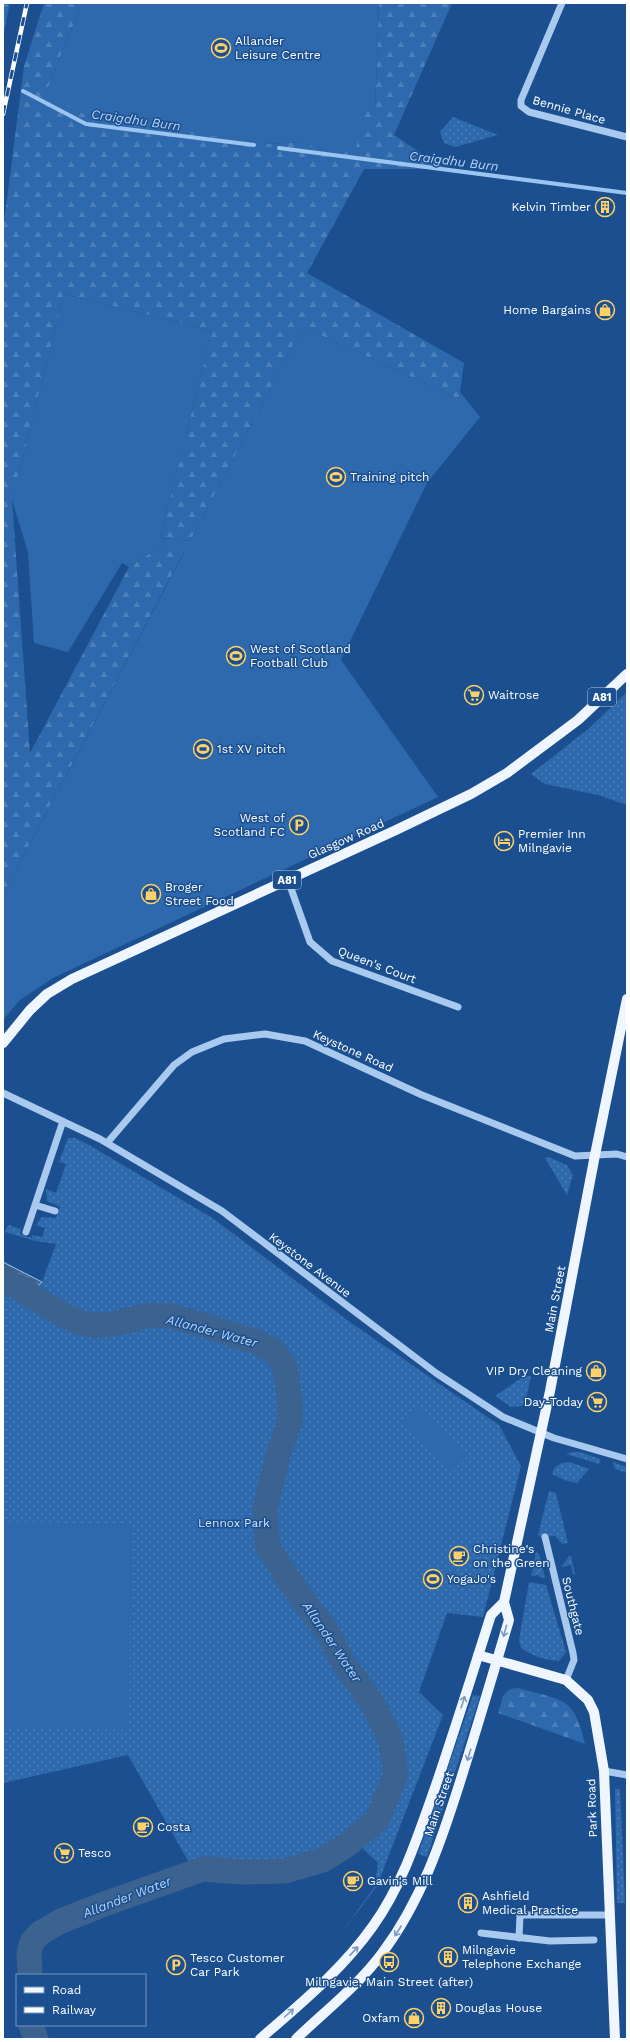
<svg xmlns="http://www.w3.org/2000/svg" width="630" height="2042" font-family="'Work Sans',sans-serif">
	<defs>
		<pattern id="grass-dots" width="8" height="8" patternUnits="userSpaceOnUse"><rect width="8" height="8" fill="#2e69ad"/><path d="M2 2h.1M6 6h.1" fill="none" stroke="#4d80b9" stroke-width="1.8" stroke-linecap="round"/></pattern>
		<pattern id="forest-firs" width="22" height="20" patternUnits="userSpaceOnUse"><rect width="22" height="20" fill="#2e69ad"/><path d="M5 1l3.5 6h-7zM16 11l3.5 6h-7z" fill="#4d80b9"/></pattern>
		<pattern id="garden-furrows" width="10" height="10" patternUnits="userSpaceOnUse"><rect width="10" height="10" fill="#2e69ad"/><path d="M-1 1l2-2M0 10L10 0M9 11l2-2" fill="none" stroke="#4d80b9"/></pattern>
		<pattern id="water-waves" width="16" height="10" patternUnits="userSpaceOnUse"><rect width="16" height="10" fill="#3c6290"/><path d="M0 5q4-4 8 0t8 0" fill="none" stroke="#597aa1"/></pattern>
	</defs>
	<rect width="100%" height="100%" fill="#1b4f8f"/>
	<path fill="url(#grass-dots)" d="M453,117L498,135L455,147L444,143L440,132Z
		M627,692V805L598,795L545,784L531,774L587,730Z
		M68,1138H75L89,1145L214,1219L350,1322L499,1425L521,1466L483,1617L447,1613L419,1692L443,1715L377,1886L340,1935L375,1886L378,1863L359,1845L304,1876L191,1866L128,1755L3,1783V1291L25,1298L42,1282L56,1244L35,1241L5,1232L8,1225L21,1229L20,1234L32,1238V1235L42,1237L45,1228L36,1225L42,1217L56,1218L60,1207L47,1201L46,1189L56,1193L66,1164L59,1162Z
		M548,1157L567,1165L573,1175L567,1195L545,1158Z
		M531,1376L526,1399L522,1406L511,1407L495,1396L523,1377Z
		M572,1452H580L600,1459L599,1464L566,1454Z
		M570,1462L589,1469L577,1483L564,1480L552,1474L554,1468L562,1463Z
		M613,1462L627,1467V1473L615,1469Z
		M549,1491L556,1493L568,1543L562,1544L555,1536L540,1537L538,1535Z
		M569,1556H571L575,1574H573L571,1565L561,1567Z
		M529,1582L546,1585L566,1652L559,1661C545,1660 532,1656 521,1648L519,1640Z
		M473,1695L480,1696L427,1857L418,1854Z
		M615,1789H620L625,1903H617Z"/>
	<path fill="url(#forest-firs)" d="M3,3H10L3,35Z
		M44,3H82L46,93L262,144L302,142L325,151L364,110L375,111L379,3H452L394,135L445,169H364L307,273L464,363L459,399L303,327L190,541L160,538L212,331L64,294L12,500L30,753L129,567L159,547L185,550L3,895V230L24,66Z
		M519,1688C562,1701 574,1695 585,1744L498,1713L503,1696L510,1689Z"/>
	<path fill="url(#garden-furrows)" d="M536,1552L539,1554L545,1578L539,1577L538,1575L531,1576Z"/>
	<path fill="#2e69ad" d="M82,3H379L375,111L364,110L356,149L325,151L302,142L262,144L83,114L46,93Z
		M64,294L212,331L160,538L190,541L303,327L459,399L460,392L480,417L427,483L341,660L438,797L53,978L20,1000L3,1020V895L185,551L159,547L129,567L122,563L68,652L34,643L28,552L12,500Z
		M421,1407L467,1457L451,1472L404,1421Z
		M3,1522L132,1524L129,1730L3,1728Z"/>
	<path fill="url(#water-waves)" stroke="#9cc4f0" d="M3,1262L42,1282L25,1298L3,1291Z"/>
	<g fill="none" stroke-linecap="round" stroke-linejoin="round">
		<path stroke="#9cc4f0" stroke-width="4" d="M23,91L86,124L254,145
			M279,148L627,193"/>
		<path stroke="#3c6290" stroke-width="25" d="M3,1281C30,1291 65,1322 90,1325C106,1328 136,1317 153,1315C173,1313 223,1332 245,1339H250L273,1350L285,1367L290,1402V1421L279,1452L265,1508L267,1545L290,1582L328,1633L344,1664L371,1701L390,1738L394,1759L395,1777L377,1820L347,1845L323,1860L285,1871L241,1872L203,1869L107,1903L61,1921L40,1933L32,1942L29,1953L30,1975
			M31,2025L36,2039"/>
		<path stroke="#a9c9ee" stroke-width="7" d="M562,3L521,100V106L529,112L627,137
			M288,880L310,942L332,961L458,1007
			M3,1093L100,1139L222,1211L436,1373L503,1417L554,1438L627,1459
			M107,1143L174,1065L192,1052L224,1039L265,1034L305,1041L422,1095L575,1156L617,1154L627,1157
			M35,1205L55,1211
			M26,1232L63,1121
			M545,1537L573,1653L574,1660L566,1680
			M604,1771L627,1775
			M481,1933L550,1941L594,1940
			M519,1938L520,1915H609"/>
		<path stroke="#f0f6ff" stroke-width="10" d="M3,1043L30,1010L47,994L72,979L396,830L471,794L507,773L578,720L627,674
			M478,1655L566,1680L588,1700L594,1712L604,1771L615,2039
			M260,2039C300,2004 342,1970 373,1926C403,1884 419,1833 436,1785C455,1729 473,1672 491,1615L504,1602
			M296,2039C325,2011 359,1985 383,1952C421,1901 441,1842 460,1782C477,1728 493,1674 509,1620L504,1602L550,1391L595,1155L627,999"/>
		<defs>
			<path id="rail" d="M3,114L27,3"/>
		</defs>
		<use href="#rail" stroke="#fff" stroke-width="4.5"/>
		<use href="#rail" stroke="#1b4f8f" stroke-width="3" stroke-dasharray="9" stroke-linecap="butt"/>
	</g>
	<defs><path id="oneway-shaft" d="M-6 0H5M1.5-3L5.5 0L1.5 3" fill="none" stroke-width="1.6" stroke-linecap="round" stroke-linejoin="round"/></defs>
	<g stroke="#7b9ac1">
		<use href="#oneway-shaft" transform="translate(505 1631) rotate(105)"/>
		<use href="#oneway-shaft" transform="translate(463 1702) rotate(-72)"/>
		<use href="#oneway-shaft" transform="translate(469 1755) rotate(107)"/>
		<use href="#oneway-shaft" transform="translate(398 1931) rotate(123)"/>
		<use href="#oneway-shaft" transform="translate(354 1951) rotate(-47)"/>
		<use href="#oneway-shaft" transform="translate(289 2013) rotate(-42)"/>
	</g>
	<defs>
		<symbol id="stadium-ring" viewBox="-11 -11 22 22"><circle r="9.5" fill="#1b4f8f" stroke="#ffd166" stroke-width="1.5"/><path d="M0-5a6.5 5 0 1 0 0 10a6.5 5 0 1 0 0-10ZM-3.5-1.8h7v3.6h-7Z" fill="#ffd166"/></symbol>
		<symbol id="building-ring" viewBox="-11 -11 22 22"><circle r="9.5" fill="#1b4f8f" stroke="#ffd166" stroke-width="1.5"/><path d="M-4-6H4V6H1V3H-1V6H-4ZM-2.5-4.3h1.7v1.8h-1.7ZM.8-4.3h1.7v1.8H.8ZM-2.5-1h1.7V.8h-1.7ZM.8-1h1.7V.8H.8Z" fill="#ffd166"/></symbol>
		<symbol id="shop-ring" viewBox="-11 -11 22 22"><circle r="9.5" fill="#1b4f8f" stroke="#ffd166" stroke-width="1.5"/><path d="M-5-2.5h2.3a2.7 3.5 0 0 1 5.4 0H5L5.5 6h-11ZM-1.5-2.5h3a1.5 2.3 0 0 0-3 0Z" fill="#ffd166"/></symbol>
		<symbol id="supermarket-ring" viewBox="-11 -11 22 22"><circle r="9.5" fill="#1b4f8f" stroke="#ffd166" stroke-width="1.5"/><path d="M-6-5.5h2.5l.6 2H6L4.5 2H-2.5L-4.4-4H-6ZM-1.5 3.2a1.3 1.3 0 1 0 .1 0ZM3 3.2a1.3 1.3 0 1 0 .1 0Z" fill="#ffd166"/></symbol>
		<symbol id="parking-ring" viewBox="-11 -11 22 22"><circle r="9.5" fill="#1b4f8f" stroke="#ffd166" stroke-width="1.5"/><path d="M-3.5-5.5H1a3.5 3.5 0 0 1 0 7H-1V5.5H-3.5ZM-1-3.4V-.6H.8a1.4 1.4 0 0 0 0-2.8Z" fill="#ffd166"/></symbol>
		<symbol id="hotel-ring" viewBox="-11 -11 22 22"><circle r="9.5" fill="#1b4f8f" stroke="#ffd166" stroke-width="1.5"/><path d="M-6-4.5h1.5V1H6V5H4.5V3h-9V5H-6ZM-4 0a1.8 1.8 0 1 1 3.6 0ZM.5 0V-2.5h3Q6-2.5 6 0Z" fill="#ffd166"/></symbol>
		<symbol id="cafe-ring" viewBox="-11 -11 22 22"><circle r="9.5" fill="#1b4f8f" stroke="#ffd166" stroke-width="1.5"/><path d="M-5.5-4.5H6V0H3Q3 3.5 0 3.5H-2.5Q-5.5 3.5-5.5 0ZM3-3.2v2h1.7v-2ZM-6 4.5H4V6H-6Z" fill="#ffd166"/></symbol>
		<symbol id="bus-ring" viewBox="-11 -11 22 22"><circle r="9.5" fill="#1b4f8f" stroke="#ffd166" stroke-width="1.5"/><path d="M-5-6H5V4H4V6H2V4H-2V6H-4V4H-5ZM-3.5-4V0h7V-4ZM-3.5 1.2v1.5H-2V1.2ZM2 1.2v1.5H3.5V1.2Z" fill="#ffd166"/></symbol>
	</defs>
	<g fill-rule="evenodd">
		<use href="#stadium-ring" x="210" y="37" width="22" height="22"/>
		<use href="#building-ring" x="594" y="196" width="22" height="22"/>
		<use href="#shop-ring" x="594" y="299" width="22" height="22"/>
		<use href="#stadium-ring" x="325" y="466" width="22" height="22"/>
		<use href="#stadium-ring" x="225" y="645" width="22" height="22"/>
		<use href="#supermarket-ring" x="463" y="684" width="22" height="22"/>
		<use href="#stadium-ring" x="192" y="738" width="22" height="22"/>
		<use href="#parking-ring" x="288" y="814" width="22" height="22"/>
		<use href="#hotel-ring" x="493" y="830" width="22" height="22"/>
		<use href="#shop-ring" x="140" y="883" width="22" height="22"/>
		<use href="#shop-ring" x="585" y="1360" width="22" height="22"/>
		<use href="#supermarket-ring" x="586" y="1391" width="22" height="22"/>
		<use href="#cafe-ring" x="448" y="1545" width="22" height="22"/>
		<use href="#stadium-ring" x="422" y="1568" width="22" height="22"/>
		<use href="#cafe-ring" x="132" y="1816" width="22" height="22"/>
		<use href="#supermarket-ring" x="53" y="1842" width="22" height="22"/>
		<use href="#cafe-ring" x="342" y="1870" width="22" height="22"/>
		<use href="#building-ring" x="457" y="1892" width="22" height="22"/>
		<use href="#building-ring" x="437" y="1946" width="22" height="22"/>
		<use href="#bus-ring" x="378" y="1951" width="22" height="22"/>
		<use href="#parking-ring" x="165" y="1954" width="22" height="22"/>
		<use href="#building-ring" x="430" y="1997" width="22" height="22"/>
		<use href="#shop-ring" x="403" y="2007" width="22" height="22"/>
	</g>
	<g text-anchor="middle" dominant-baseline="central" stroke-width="3" stroke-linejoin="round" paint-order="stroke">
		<g fill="#1b4f8f" stroke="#bbcadd" stroke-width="1">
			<rect x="588" y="688" width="28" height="18" rx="3"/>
			<rect x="273" y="871" width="28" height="18" rx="3"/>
		</g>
		<g font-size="11" font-weight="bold" fill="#fff">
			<text x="602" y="697">A81</text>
			<text x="287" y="880">A81</text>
		</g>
		<g font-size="12" fill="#fff" stroke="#1b4f8f" text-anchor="start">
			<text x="235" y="41">Allander<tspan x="235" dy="14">Leisure Centre</tspan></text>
			<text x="591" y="207" text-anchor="end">Kelvin Timber</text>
			<text x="591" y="310" text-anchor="end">Home Bargains</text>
			<text x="350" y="477">Training pitch</text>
			<text x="250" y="649">West of Scotland<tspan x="250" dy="14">Football Club</tspan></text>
			<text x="488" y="695">Waitrose</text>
			<text x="217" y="749">1st XV pitch</text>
			<text x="285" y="818" text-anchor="end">West of<tspan x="285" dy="14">Scotland FC</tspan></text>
			<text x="518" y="834">Premier Inn<tspan x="518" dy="14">Milngavie</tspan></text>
			<text x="165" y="887">Broger<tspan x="165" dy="14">Street Food</tspan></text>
			<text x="582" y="1371" text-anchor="end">VIP Dry Cleaning</text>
			<text x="583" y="1402" text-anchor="end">Day-Today</text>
			<text x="473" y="1549">Christine's<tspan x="473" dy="14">on the Green</tspan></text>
			<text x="447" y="1579">YogaJo's</text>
			<text x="157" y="1827">Costa</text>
			<text x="78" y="1853">Tesco</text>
			<text x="367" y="1881">Gavin's Mill</text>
			<text x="482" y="1896">Ashfield<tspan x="482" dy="14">Medical Practice</tspan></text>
			<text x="462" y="1950">Milngavie<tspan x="462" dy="14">Telephone Exchange</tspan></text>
			<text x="190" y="1958">Tesco Customer<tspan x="190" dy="14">Car Park</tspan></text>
			<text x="389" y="1982" text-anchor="middle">Milngavie, Main Street (after)</text>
			<text x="455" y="2008">Douglas House</text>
			<text x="400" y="2018" text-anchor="end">Oxfam</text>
		</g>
		<g font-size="12" fill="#fff" stroke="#1b4f8f">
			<text transform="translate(569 110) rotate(16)">Bennie Place</text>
			<text transform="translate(346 839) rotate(-24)">Glasgow Road</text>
			<text transform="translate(377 965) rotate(21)">Queen's Court</text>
			<text transform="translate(353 1051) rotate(24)">Keystone Road</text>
			<text transform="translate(310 1265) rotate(37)">Keystone Avenue</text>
			<text transform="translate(555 1299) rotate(-79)">Main Street</text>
			<text transform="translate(573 1606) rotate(76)">Southgate</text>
			<text transform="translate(439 1804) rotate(-71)">Main Street</text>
			<text transform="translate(592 1808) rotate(-92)">Park Road</text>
		</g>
		<g font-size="12" fill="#cfe3fa" stroke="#1b4f8f">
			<text x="234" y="1523">Lennox Park</text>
		</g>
		<g font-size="13" font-style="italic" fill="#b5d3f5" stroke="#1b4f8f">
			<text transform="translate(136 120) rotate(8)">Craigdhu Burn</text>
			<text transform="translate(454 161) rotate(7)">Craigdhu Burn</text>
			<text transform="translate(212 1331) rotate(15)">Allander Water</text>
			<text transform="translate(332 1642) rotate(56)">Allander Water</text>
			<text transform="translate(127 1897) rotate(-21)">Allander Water</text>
		</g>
	</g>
	<rect width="630" height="2042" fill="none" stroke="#ffffff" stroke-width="8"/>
	<rect x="16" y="1974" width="130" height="52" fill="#1b4f8f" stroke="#7695bc"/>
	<rect x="24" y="1987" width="20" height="6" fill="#f0f6ff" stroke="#7695bc"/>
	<text x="52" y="1994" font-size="12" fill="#ffffff">Road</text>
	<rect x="24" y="2007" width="20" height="6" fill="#ffffff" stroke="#7695bc"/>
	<text x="52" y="2014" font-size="12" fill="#ffffff">Railway</text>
</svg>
